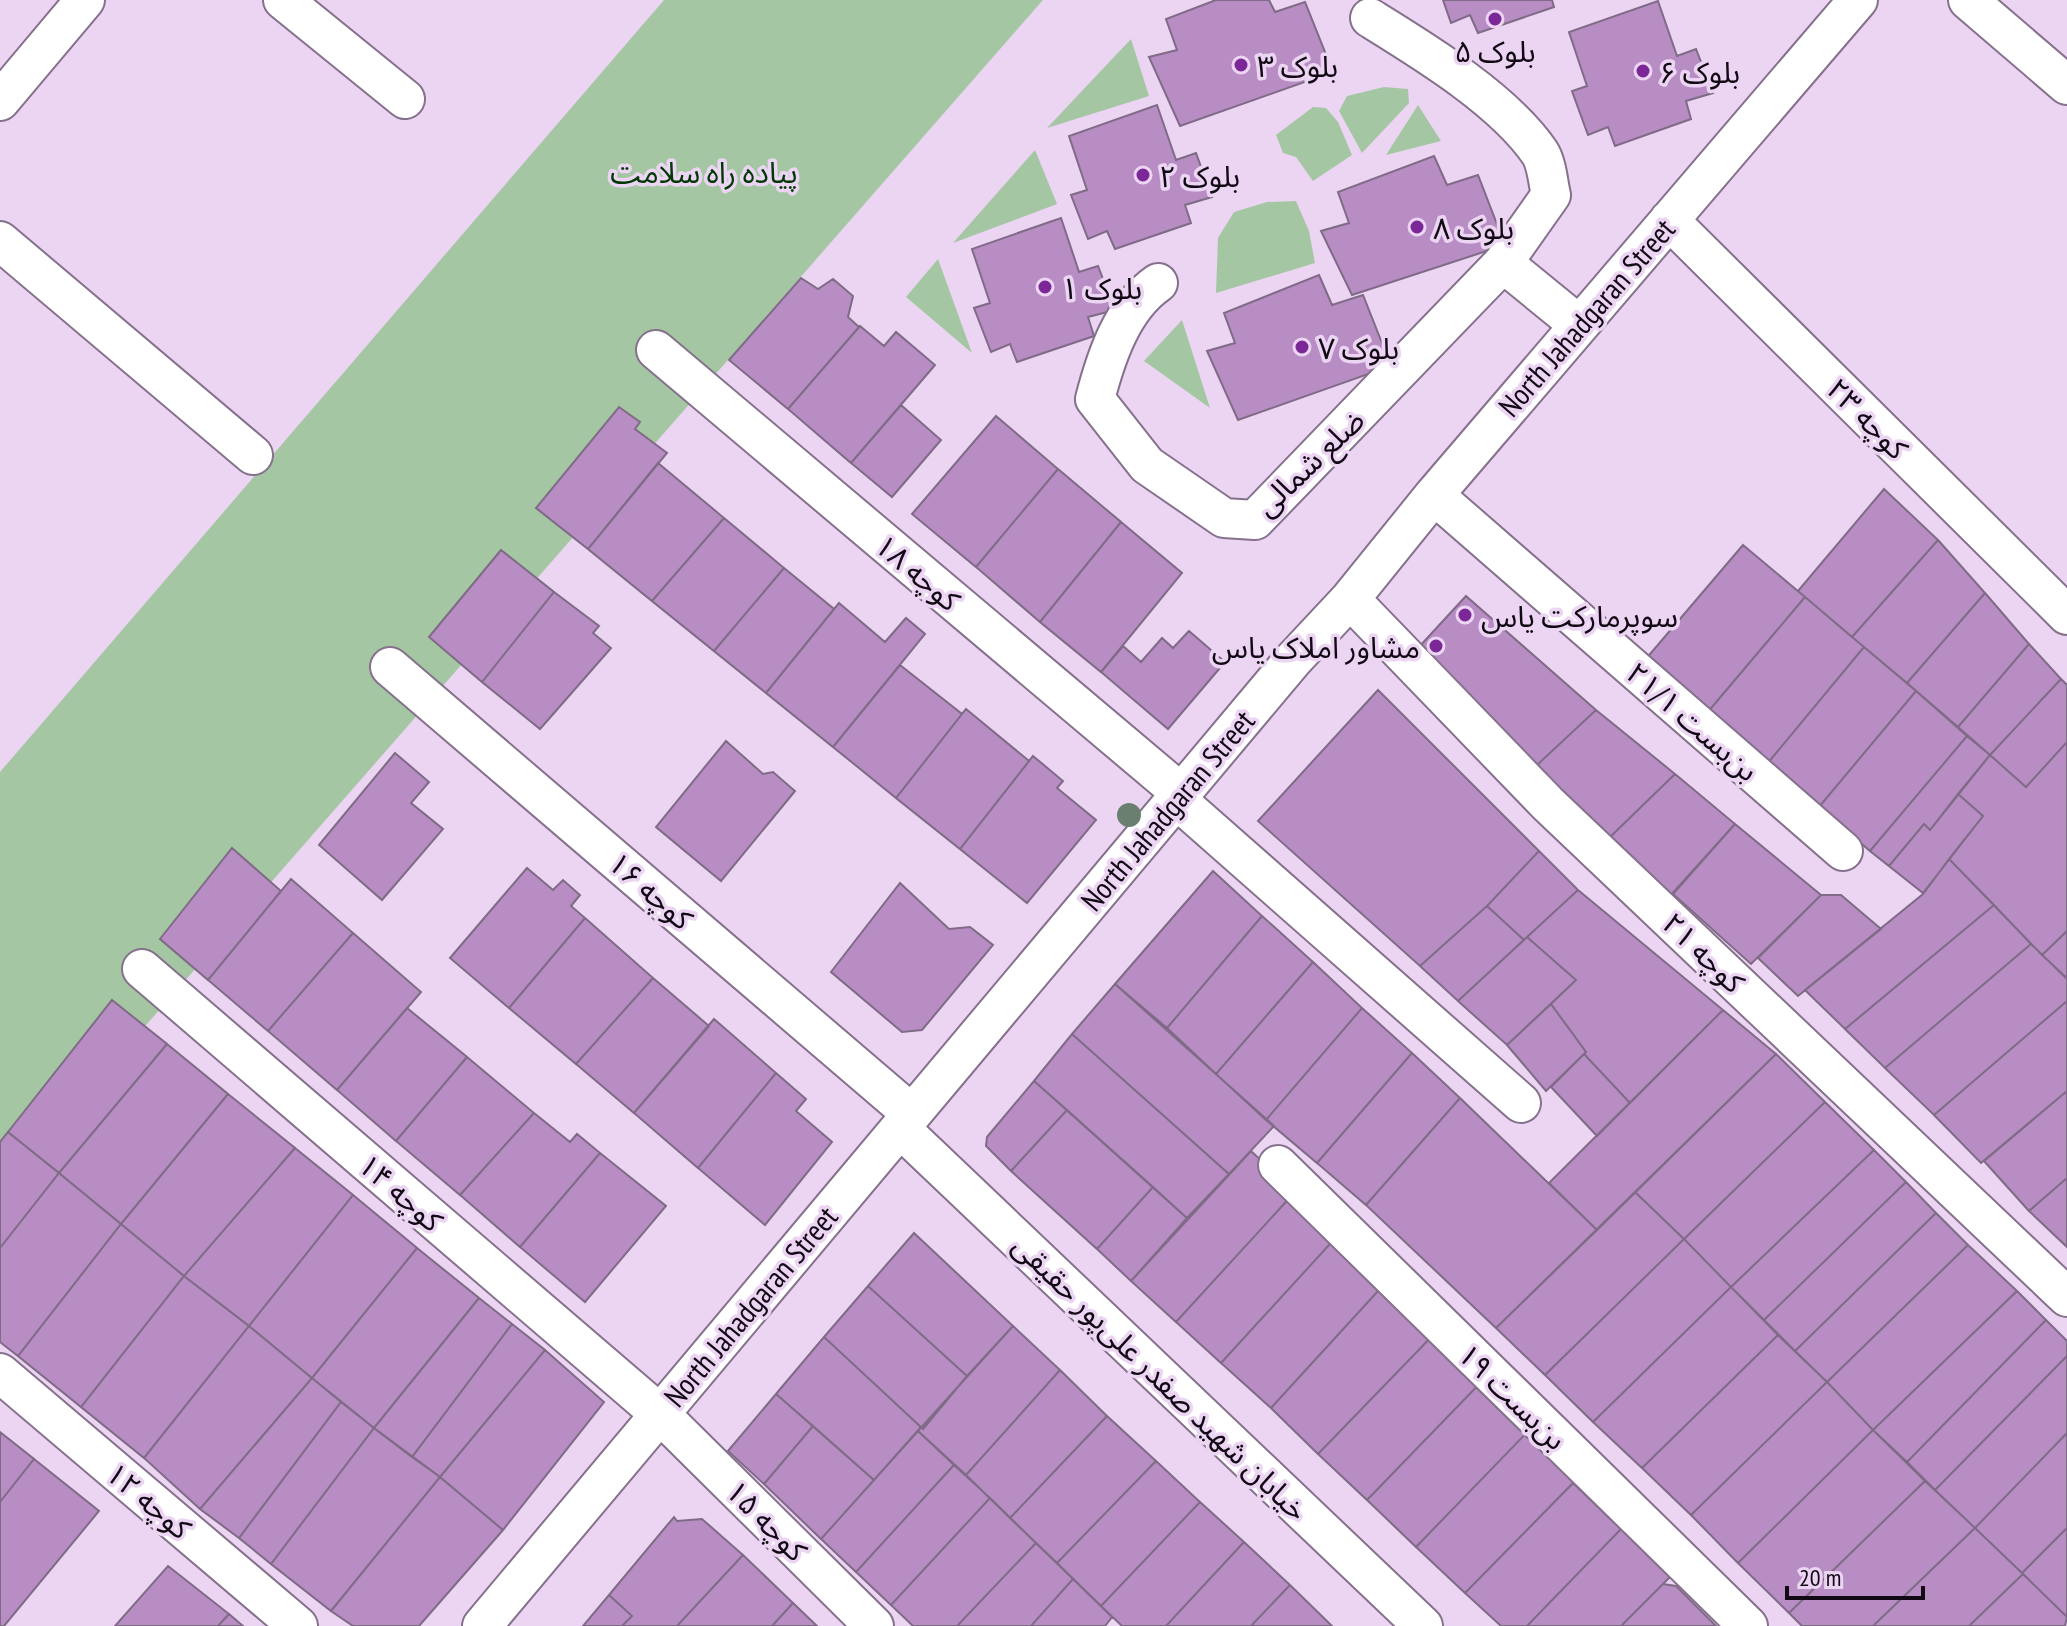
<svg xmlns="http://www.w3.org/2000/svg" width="2067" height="1626" font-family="'PT Sans Narrow','Noto Sans Arabic',sans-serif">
	<rect width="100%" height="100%" fill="#ecd5f3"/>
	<path fill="#a5c6a3" d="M664,0H1043L0,1192V772Z
		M1131,39L1149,96L1047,128Z
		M1384,87L1408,89L1409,103L1362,153L1339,111L1347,96Z
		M1418,105L1441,141L1386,155Z
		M1313,107L1326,108L1338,122L1352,155L1313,181L1296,157L1283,153L1276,135Z
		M1035,150L1057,204L953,243Z
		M1296,201L1309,231L1315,263L1216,293L1218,238L1234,212L1267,202Z
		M938,259L972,353L906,297Z
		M1182,320L1210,408L1144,361Z"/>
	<path fill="#b78dc4" stroke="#7f6b86" stroke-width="2" d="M1216,0H1269L1275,12L1305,2L1333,72L1180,126L1149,57L1177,50L1166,19Z
		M1443,0H1552L1554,7L1478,33L1470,15L1451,23Z
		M1658,1L1677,56L1696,49L1713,93L1686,101L1691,119L1615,146L1608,127L1588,135L1572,91L1587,86L1569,32Z
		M1157,105L1176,160L1196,153L1212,197L1185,205L1191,223L1115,249L1107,231L1088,239L1071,195L1087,190L1069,136Z
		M1434,156L1447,185L1478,175L1505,245L1352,295L1321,231L1349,223L1338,192Z
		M1061,218L1079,272L1098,266L1115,310L1088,317L1094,336L1017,362L1010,344L991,352L974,308L990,303L972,249Z
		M1319,275L1332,305L1363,295L1391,366L1238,420L1207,351L1235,343L1224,313Z
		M801,278L818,289L833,279L853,296L848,317L859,327L788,409L729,360Z
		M860,326L884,346L896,332L935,365L851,463L788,409Z
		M901,405L941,440L892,497L851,463Z
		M619,407L640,422L635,429L667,453L588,549L536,508Z
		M996,416L1058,469L976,567L912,514Z
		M658,463L724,518L652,601L588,549Z
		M1058,469L1121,522L1040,622L976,567Z
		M1884,489L1938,540L1852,637L1798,591Z
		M724,518L784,568L714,651L652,601Z
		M1121,522L1182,573L1101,672L1040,622Z
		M1938,540L1985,593L1907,683L1852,637Z
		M1743,545L1805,597L1707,713L1645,660Z
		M501,550L554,592L482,682L429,637Z
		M784,568L834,609L766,693L714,651Z
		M554,592L599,626L593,633L611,648L540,729L482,682Z
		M1985,593L2029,644L1958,727L1907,683Z
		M1466,596L1596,710L1536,766L1418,648Z
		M1805,597L1864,647L1767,764L1707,713Z
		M839,603L885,642L906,618L925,634L833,747L766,693Z
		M1189,631L1225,662L1168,729L1101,672L1123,646L1141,662L1162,638L1173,648Z
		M2029,644L2061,679L1990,755L1958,727Z
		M1864,647L1916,691L1819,807L1767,764Z
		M900,665L962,714L896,798L833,747Z
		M2061,679L2067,685V742L2026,787L1990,755Z
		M1378,690L1539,851L1487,906L1420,966L1258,821Z
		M1916,691L1967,736L1870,851L1819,807Z
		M966,709L1029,761L960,849L896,798Z
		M1596,710L1675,774L1608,839L1536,766Z
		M1967,736L1990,755L1930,830L1924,824L1889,866L1870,851Z
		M726,741L763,774L773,772L795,791L721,881L656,827Z
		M2067,742V931L2042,955L1949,859L1983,816L1958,794L1990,755L2026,787Z
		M395,753L429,782L411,803L443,829L382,900L319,845Z
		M1033,756L1063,781L1057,788L1096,820L1027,903L960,849Z
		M1675,774L1735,824L1670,896L1608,839Z
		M1958,794L1983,816L1923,893L1889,866L1924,824L1930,830Z
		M1735,824L1821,895L1751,964L1673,894Z
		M232,848L281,891L208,980L160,939Z
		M1539,851L1578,890L1524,940L1487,906Z
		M1949,859L1994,905L1845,1029L1805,990L1923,894Z
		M527,868L553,890L563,880L580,895L571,906L585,918L509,1008L450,958Z
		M1213,871L1262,916L1167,1028L1115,984Z
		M291,879L353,933L268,1031L208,980Z
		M900,883L949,929L970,927L993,945L922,1030L902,1032L831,972Z
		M1578,890L1723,1010L1630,1103L1584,1054L1586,1052L1551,1004L1576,980L1527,937Z
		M1821,895H1841L1881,929L1798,996L1758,958Z
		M1994,905L2031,944L1885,1068L1845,1029Z
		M1487,906L1524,940L1458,1001L1420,966Z
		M1262,916L1313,962L1216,1074L1167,1028Z
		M585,918L653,978L576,1064L509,1008Z
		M2067,931V978L2042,955Z
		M353,933L421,992L337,1090L268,1031Z
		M1527,937L1576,980L1507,1045L1458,1001Z
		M2031,944L2067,979V1001L1934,1115L1885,1068Z
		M1313,962L1362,1008L1266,1120L1216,1074Z
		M653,978L709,1026L634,1113L576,1064Z
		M1115,984L1274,1126L1229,1174L1072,1034Z
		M112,1000L167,1044L59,1173L8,1132Z
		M2067,1001V1091L1981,1163L1934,1115Z
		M1551,1004L1586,1052L1546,1091L1507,1045Z
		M407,1008L467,1057L396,1141L337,1090Z
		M1362,1008L1412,1053L1317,1163L1266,1120Z
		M1723,1010L1776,1054L1597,1230L1549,1183Z
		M714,1019L776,1073L698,1168L634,1113Z
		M1072,1034L1229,1174L1187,1218L1034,1081Z
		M167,1044L228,1094L121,1224L59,1173Z
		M1412,1053L1460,1098L1366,1205L1317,1163Z
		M1584,1054L1630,1103L1597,1136L1551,1087Z
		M1776,1054L1825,1102L1684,1239L1635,1192Z
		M467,1057L534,1113L460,1195L396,1141Z
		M776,1073L806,1099L796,1111L832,1142L765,1225L698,1168Z
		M1034,1081L1067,1110L1011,1171L986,1146L987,1137Z
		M2067,1091V1178L2029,1211L1984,1161Z
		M228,1094L295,1148L184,1276L121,1224Z
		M1460,1098L1597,1230L1496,1328L1366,1205Z
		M1825,1102L1874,1150L1731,1287L1684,1239Z
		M1067,1110L1153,1187L1097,1249L1011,1171Z
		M534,1113L570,1142L577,1134L600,1153L520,1247L460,1195Z
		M8,1132L59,1173L0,1248V1142Z
		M295,1148L353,1195L249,1326L184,1276Z
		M1874,1150L1906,1182L1764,1320L1731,1287Z
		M1251,1151L1295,1192L1176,1322L1131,1281Z
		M600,1153L666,1206L585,1302L520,1247Z
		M59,1173L121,1224L18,1356L0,1342V1248Z
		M2067,1178V1247L2029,1211Z
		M1906,1182L1936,1213L1795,1351L1764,1320Z
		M1153,1187L1187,1218L1131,1281L1097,1249Z
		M1295,1192L1340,1233L1221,1363L1176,1322Z
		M1635,1192L1684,1239L1545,1375L1496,1328Z
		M353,1195L417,1248L312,1378L249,1326Z
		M1936,1213L1968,1245L1827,1382L1795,1351Z
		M121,1224L184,1276L81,1407L18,1356Z
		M914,1233L1013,1326L967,1376L868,1286Z
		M1340,1233L1389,1279L1271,1408L1221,1363Z
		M1684,1239L1731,1287L1593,1422L1545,1375Z
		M1968,1245L2017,1291L1873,1430L1827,1382Z
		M417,1248L479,1298L374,1428L312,1378Z
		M184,1276L249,1326L144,1458L81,1407Z
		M1389,1279L1440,1328L1318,1454L1271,1408Z
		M868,1286L967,1376L923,1429L824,1337Z
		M1731,1287L1778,1335L1642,1468L1593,1422Z
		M2017,1291L2046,1320L1907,1462L1873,1430Z
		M479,1298L512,1324L412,1457L374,1428Z
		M2046,1320L2067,1341V1356L1935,1490L1907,1462Z
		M512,1324L545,1350L440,1477L412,1457Z
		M249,1326L312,1378L200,1509L144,1458Z
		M1013,1326L1060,1370L966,1475L918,1431Z
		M1440,1328L1489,1374L1367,1500L1318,1454Z
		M1778,1335L1827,1382L1691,1515L1642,1468Z
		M824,1337L921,1427L874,1480L776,1394Z
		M545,1350L604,1402L503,1530L440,1477Z
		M2067,1356V1433L1975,1528L1935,1490Z
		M1060,1370L1107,1416L1010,1518L966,1475Z
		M1489,1374L1538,1421L1416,1547L1367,1500Z
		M312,1378L341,1402L239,1538L200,1509Z
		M1827,1382L1873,1430L1738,1563L1691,1515Z
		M776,1394L813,1426L764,1484L728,1451Z
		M341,1402L374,1428L271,1564L239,1538Z
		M1107,1416L1156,1461L1057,1563L1010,1518Z
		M1538,1421L1587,1469L1465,1593L1416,1547Z
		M813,1426L874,1480L821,1539L764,1484Z
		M374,1428L440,1477L331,1611L271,1564Z
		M1873,1430L1925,1481L1789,1613L1738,1563Z
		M918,1431L954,1465L856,1572L821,1539Z
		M0,1432L34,1459L0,1502Z
		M2067,1433V1528L2022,1573L1975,1528Z
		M34,1459L99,1511L4,1626H0V1502Z
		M1156,1461L1200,1502L1101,1606L1057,1563Z
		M954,1465L990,1498L891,1605L856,1572Z
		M440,1477L503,1530L419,1626H353L331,1611Z
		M1925,1481L1975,1528L1873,1626H1802L1789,1613Z
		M1573,1483L1621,1529L1527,1626H1501L1465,1593Z
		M990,1498L1036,1543L957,1626H913L891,1605Z
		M1200,1502L1244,1542L1166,1626H1122L1101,1606Z
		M674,1517L677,1521L702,1519L743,1555L677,1626H622L632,1616L609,1595Z
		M1975,1528L2023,1574L1969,1626H1873Z
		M2067,1528V1617L2022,1573Z
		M1621,1529L1670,1577L1621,1626H1527Z
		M1244,1542L1290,1585L1251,1626H1166Z
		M1036,1543L1073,1579L1031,1626H957Z
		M743,1555L793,1603L772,1626H677Z
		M168,1566L229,1614L218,1626H115Z
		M2023,1574L2067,1617L2065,1626H1969Z
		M1073,1579L1112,1617L1105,1626H1031Z
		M1663,1584L1676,1586L1716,1626H1621Z
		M1290,1585L1332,1626H1251Z
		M609,1595L632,1616L622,1626H583Z
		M793,1603L817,1626H772Z
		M229,1614L243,1626H218Z"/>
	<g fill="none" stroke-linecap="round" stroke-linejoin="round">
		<defs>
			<path id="street" d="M283,0L405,99
				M1968,0L2067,85
				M1370,18C1425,52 1504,100 1540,153C1547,164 1548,183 1551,195L1503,263L1579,325
				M0,101L85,0
				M1669,220L2067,615
				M0,241L253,455
				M1158,283C1122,308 1106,357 1095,399L1147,465L1224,518L1255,520L1503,263
				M656,350L1181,793
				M1434,495L1843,851
				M1350,599L1548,804L2067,1297
				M390,667L912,1114
				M1176,799L1521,1103
				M142,969L660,1414L874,1626
				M900,1128L1423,1626
				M1278,1165L1748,1626
				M0,1373L298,1626
				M482,1626L1293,660L1350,599L1434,495L1858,0"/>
		</defs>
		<use href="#street" stroke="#85718c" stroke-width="42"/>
		<use href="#street" stroke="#fff" stroke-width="38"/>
	</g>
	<circle fill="#6a7f70" cx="1129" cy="815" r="12"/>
	<g fill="#7b2797" stroke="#ecd5f3" stroke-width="3">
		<circle cx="1495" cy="19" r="8"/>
		<circle cx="1241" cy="65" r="8"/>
		<circle cx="1643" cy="71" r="8"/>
		<circle cx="1143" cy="175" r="8"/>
		<circle cx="1417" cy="227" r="8"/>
		<circle cx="1045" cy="287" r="8"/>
		<circle cx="1302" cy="347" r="8"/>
		<circle cx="1465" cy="615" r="8"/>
		<circle cx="1436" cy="646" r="8"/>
	</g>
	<g text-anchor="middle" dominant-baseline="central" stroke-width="7" stroke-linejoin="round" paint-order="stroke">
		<g font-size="30" fill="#110913" stroke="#ecd5f3" text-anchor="start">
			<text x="1495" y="50" text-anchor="middle">بلوک ۵</text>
			<text x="1257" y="65">بلوک ۳</text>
			<text x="1659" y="71">بلوک ۶</text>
			<text x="1159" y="175">بلوک ۲</text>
			<text x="1433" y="227">بلوک ۸</text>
			<text x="1061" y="287">بلوک ۱</text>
			<text x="1318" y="347">بلوک ۷</text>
			<text x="1481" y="615">سوپرمارکت یاس</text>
			<text x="1420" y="646" text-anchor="end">مشاور املاک یاس</text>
		</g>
		<g font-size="30" fill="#003804" stroke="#ecd5f3">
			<text x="704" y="171">پیاده راه سلامت</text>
		</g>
		<g font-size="30" fill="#110913" stroke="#ecd5f3">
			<text transform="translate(1586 317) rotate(-49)">North Jahadgaran Street</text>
			<text transform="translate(1868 418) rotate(45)">کوچه ۲۳</text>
			<text transform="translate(1309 462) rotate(-44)">ضلع شمالی</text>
			<text transform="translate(918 572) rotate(40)">کوچه ۱۸</text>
			<text transform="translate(1693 721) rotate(41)">بن‌بست ۲۱/۱</text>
			<text transform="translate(1167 810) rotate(-50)">North Jahadgaran Street</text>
			<text transform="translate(651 890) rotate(41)">کوچه ۱۶</text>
			<text transform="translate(1704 952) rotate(44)">کوچه ۲۱</text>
			<text transform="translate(401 1192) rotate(41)">کوچه ۱۴</text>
			<text transform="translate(750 1306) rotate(-50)">North Jahadgaran Street</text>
			<text transform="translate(1161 1377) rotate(44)">خیابان شهید صفدر علی‌پور حقیقی</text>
			<text transform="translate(1513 1396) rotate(44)">بن‌بست ۱۹</text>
			<text transform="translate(149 1500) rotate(40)">کوچه ۱۲</text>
			<text transform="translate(767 1520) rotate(45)">کوچه ۱۵</text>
		</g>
	</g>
	<path d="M1787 1586v12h136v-12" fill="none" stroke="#110913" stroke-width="4"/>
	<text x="1799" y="1586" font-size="24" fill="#110913" stroke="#ecd5f3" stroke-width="6" paint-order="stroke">20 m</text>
</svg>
